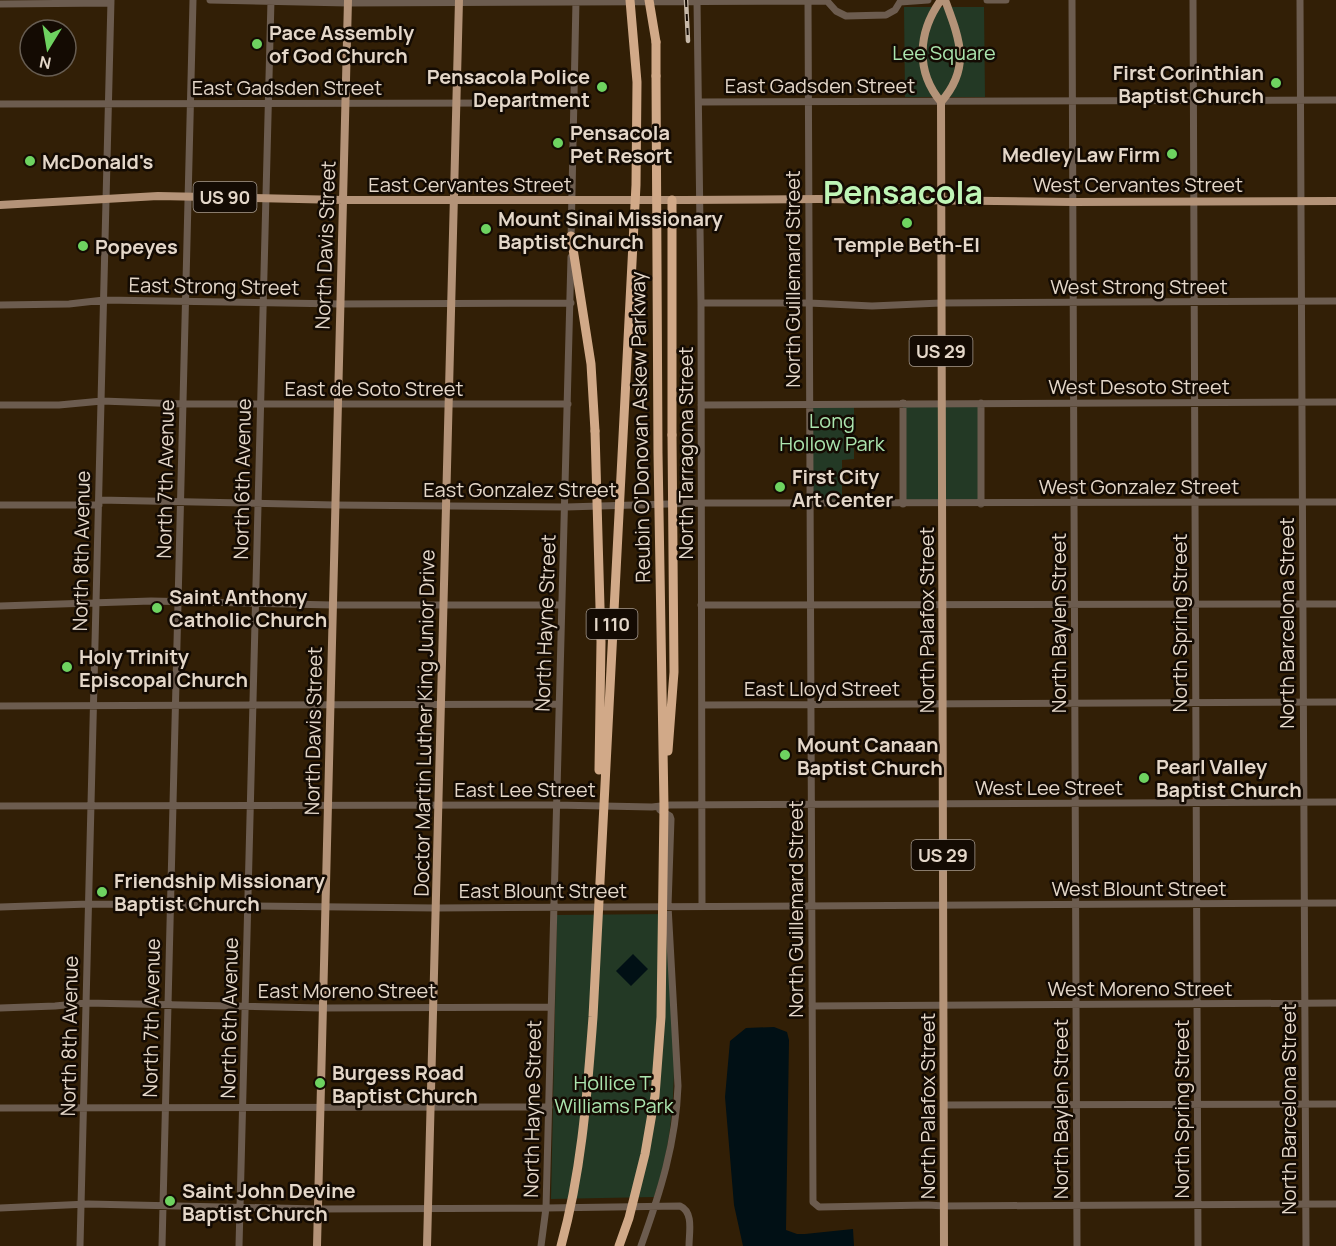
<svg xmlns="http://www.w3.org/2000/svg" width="1336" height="1246" font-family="Manrope,sans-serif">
	<rect width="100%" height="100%" fill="#321f06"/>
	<path fill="#233925" d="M904,7H984L985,97H905Z
		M903,403H981V504H903Z
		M809,404H854V459L842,460V504H810Z
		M667,914C671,1008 686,1107 654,1197L551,1199L557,915Z"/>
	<path fill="#011015" d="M633,954L648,969L631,986L616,971Z
		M774,1027L787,1032L789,1040L786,1230L797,1234H805L853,1229L854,1246H743L734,1205L725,1097L730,1041L746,1028Z"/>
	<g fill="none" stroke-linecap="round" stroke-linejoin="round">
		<path stroke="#6c5c4f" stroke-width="7" d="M210,0L348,3L827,1L836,11L846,16L886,15L895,10L900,2L928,0
			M697,0L701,303L702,906
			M808,0L813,1202L819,1207L928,1205L944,1206L1336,1204
			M987,0H1006
			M1072,0L1077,1246
			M1193,0L1198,1246
			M1300,0L1306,1246
			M0,4L111,3
			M699,102L1336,100
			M0,104L574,103
			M571,240L576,0
			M701,303H809L872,306L941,303L1336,301
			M0,305L69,304L104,300L340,304L571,303
			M903,403V504
			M981,403V504
			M0,405H59L102,401L183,404H568
			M701,405L1336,402
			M99,500L335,505L566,507L702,503L1336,502
			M0,505H99
			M701,605L1336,604
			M0,606L151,601L332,605H561
			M702,705L1336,702
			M0,706L558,704
			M0,806L555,805L652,807L670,805L1336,802
			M0,907L89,904L436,908L1336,903
			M812,1006L1336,1003
			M0,1008L55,1006L86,1003L322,1008L551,1007
			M944,1105L1336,1104
			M0,1108L549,1107
			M0,1208L88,1204L318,1209L546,1208L680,1206C694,1212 689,1233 689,1246
			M80,1246L111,0
			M162,1246L193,0
			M239,1246L271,0
			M541,1246L546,1208L571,257
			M641,1246C660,1193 676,1143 678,1086L668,906L671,819L670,816L660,810"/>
		<path stroke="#b49378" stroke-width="8" d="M941,0C918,32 915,71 941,102L944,1246
			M941,102C972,67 959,38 945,0
			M819,199L1073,202L1336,201
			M0,205L158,196L343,200H684
			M317,1246L348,0
			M427,1246L459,0"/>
		<path stroke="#d1a988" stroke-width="9" d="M656,42V76
			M672,200V435
			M571,236L591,364L595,431"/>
		<defs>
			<path id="rail" d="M686,0L688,41"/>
		</defs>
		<use href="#rail" stroke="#c7b9a9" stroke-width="4.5"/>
		<use href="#rail" stroke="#140b03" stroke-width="2" stroke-dasharray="7" stroke-linecap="butt"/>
		<path stroke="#b49378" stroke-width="8" d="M684,200L819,199"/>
		<path stroke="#d1a988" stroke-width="9" d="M649,0L656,42
			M595,431L601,642L599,770
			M668,751L674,672L672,435
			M561,1246C582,1170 587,1095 593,1017L636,185L637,82L630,0
			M619,1246L629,1218L645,1154L655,1096L661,1017L664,807L658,453L656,76"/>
	</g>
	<g fill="#6ed360" stroke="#140b03" stroke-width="2">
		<circle cx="257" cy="44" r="6"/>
		<circle cx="1276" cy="83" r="6"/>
		<circle cx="602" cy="87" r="6"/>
		<circle cx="558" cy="143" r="6"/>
		<circle cx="1172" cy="154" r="6"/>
		<circle cx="30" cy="161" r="6"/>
		<circle cx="907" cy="223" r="6"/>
		<circle cx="486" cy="229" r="6"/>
		<circle cx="83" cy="246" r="6"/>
		<circle cx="780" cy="487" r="6"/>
		<circle cx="157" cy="608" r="6"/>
		<circle cx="67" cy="667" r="6"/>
		<circle cx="785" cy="755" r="6"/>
		<circle cx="1144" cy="778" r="6"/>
		<circle cx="102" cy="892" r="6"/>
		<circle cx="320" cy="1083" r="6"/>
		<circle cx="170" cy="1201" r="6"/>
	</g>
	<g text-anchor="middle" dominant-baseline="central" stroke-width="5" stroke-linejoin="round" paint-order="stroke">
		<g fill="#140b03" stroke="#a69a8e" stroke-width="1.5">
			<rect x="193.5" y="182" width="63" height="30" rx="4.5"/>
			<rect x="909.5" y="336" width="63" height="30" rx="4.5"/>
			<rect x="586.5" y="609" width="51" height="30" rx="4.5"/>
			<rect x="911.5" y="840" width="63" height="30" rx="4.5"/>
		</g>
		<g font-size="18" font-weight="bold" fill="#e4d7c9">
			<text x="225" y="197">US 90</text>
			<text x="941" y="351">US 29</text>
			<text x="612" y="624">I 110</text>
			<text x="943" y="855">US 29</text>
		</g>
		<g font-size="20" font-weight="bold" fill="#e4d7c9" stroke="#140b03" text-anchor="start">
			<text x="269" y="32">Pace Assembly<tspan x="269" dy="23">of God Church</tspan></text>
			<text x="1264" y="72" text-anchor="end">First Corinthian<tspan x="1264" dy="23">Baptist Church</tspan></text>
			<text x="590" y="76" text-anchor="end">Pensacola Police<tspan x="590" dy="23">Department</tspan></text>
			<text x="570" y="132">Pensacola<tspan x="570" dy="23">Pet Resort</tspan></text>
			<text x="1160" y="154" text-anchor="end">Medley Law Firm</text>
			<text x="42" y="161">McDonald's</text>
			<text x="498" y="218">Mount Sinai Missionary<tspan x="498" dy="23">Baptist Church</tspan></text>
			<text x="907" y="244" text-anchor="middle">Temple Beth-El</text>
			<text x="95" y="246">Popeyes</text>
			<text x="792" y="476">First City<tspan x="792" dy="23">Art Center</tspan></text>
			<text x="169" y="596">Saint Anthony<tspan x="169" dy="23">Catholic Church</tspan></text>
			<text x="79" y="656">Holy Trinity<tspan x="79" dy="23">Episcopal Church</tspan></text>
			<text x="797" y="744">Mount Canaan<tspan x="797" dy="23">Baptist Church</tspan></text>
			<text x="1156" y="766">Pearl Valley<tspan x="1156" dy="23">Baptist Church</tspan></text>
			<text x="114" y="880">Friendship Missionary<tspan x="114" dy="23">Baptist Church</tspan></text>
			<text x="332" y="1072">Burgess Road<tspan x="332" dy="23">Baptist Church</tspan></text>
			<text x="182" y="1190">Saint John Devine<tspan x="182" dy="23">Baptist Church</tspan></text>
		</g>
		<g font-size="20" fill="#abe5ae" stroke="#140b03">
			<text x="944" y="52">Lee Square</text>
			<text x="832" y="420">Long<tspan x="832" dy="23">Hollow Park</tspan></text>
			<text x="614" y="1082">Hollice T.<tspan x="614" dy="23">Williams Park</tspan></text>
		</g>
		<g font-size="20" fill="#e4d7c9" stroke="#140b03">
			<text x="820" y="85">East Gadsden Street</text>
			<text x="287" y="87">East Gadsden Street</text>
			<text x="470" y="184">East Cervantes Street</text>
			<text x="1138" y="184">West Cervantes Street</text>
			<text transform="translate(325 245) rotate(-88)">North Davis Street</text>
			<text transform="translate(792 279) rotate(-90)">North Guillemard Street</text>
			<text transform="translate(214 286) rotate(1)">East Strong Street</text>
			<text x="1139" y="286">West Strong Street</text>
			<text x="1139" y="386">West Desoto Street</text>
			<text x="374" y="388">East de Soto Street</text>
			<text transform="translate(640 427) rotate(-91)">Reubin O'Donovan Askew Parkway</text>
			<text transform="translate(685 453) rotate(-90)">North Tarragona Street</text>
			<text transform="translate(165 479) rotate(-89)">North 7th Avenue</text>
			<text transform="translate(242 479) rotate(-89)">North 6th Avenue</text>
			<text x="1139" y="486">West Gonzalez Street</text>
			<text x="520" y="489">East Gonzalez Street</text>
			<text transform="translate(81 551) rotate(-89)">North 8th Avenue</text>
			<text transform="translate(926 620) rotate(-90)">North Palafox Street</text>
			<text transform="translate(545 623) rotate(-88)">North Hayne Street</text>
			<text transform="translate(1058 623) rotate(-90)">North Baylen Street</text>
			<text transform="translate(1179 623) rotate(-90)">North Spring Street</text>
			<text transform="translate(1286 623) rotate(-90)">North Barcelona Street</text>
			<text x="822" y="688">East Lloyd Street</text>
			<text transform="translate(424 723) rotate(-89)">Doctor Martin Luther King Junior Drive</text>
			<text transform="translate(313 731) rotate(-89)">North Davis Street</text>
			<text x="1049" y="787">West Lee Street</text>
			<text x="525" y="789">East Lee Street</text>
			<text x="1139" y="888">West Blount Street</text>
			<text x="543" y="890">East Blount Street</text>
			<text transform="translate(795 909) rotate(-90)">North Guillemard Street</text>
			<text x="1140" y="988">West Moreno Street</text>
			<text x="347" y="990">East Moreno Street</text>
			<text transform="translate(151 1018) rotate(-89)">North 7th Avenue</text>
			<text transform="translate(229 1018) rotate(-89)">North 6th Avenue</text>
			<text transform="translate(69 1036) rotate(-89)">North 8th Avenue</text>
			<text transform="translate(927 1106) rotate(-90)">North Palafox Street</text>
			<text transform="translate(532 1109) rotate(-89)">North Hayne Street</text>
			<text transform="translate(1060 1109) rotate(-90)">North Baylen Street</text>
			<text transform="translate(1181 1109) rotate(-90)">North Spring Street</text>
			<text transform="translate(1288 1109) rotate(-90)">North Barcelona Street</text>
		</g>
		<g font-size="32" font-weight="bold" fill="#bff5b6" stroke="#140b03">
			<text x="903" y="192">Pensacola</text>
		</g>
	</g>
	<g transform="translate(48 48) rotate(191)"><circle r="28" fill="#140b03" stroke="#675d52" stroke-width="1.5"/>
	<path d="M0-4.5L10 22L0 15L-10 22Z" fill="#6ed360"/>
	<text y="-9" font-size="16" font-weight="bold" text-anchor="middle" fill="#e4d7c9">N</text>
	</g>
</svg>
